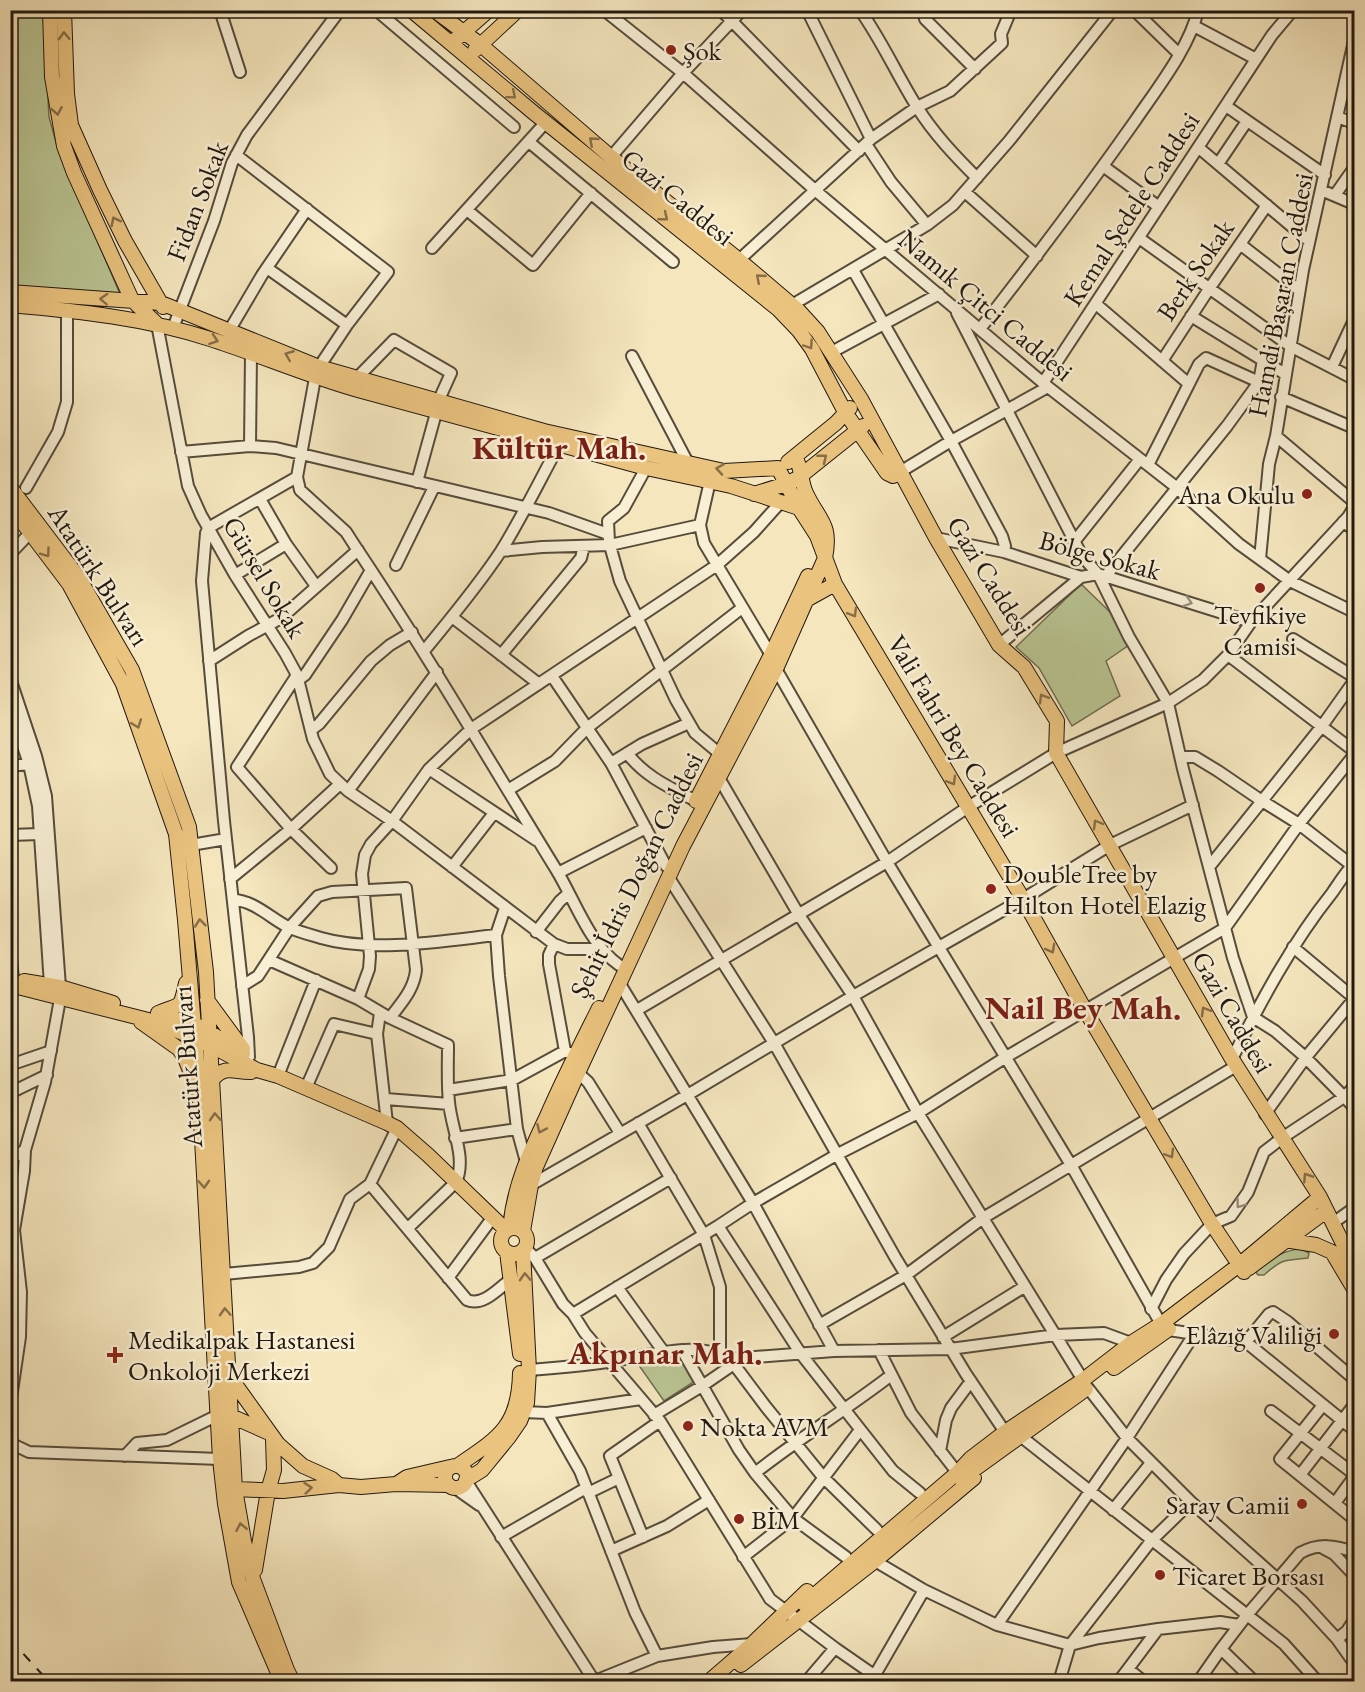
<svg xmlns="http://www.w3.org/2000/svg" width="1365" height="1692" font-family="'EB Garamond',serif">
	<rect width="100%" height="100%" fill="#f5e6be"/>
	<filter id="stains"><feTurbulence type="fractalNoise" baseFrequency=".00333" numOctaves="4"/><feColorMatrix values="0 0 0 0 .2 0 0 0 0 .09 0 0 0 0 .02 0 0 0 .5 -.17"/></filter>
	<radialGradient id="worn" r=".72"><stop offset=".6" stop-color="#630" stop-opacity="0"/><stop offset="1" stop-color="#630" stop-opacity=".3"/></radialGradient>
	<path fill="#bac593" stroke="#6e6e52" stroke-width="1.5" d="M11,11H43L49,117L57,146L120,294L11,290Z
		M1081,584L1110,612L1129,645L1106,661L1120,696L1072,726L1039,668L1016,647Z
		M1301,1249L1309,1253L1308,1258C1284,1260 1282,1259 1264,1275H1258L1255,1271C1270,1260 1282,1250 1301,1249Z
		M681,1356L695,1381L664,1401L638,1364Z"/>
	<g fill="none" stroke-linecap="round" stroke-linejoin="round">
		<defs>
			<path id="minor" d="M220,10L240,72
				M376,10L514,127
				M604,10L683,73L816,191L1048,387L1176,487L1239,544L1290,581L1354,612
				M721,10L859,151
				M807,10L871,139
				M860,10C882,41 897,75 917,107C934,134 955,156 977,178
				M923,10L925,19L975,69
				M1134,10L1178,53
				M1194,26L1256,59
				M1226,106L1325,175
				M1337,117L1354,123
				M529,142L673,262
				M866,144L891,182L927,225
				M1199,148L1309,241
				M236,155L388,272L347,325L319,367
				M611,157L683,73L742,10
				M1218,164L1247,121
				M1103,166L1159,207
				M1321,190L1354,204
				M965,192L1037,256
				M1335,195L1354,168
				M467,210L533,265L591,193
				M1139,238L1290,346L1354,379
				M1240,244L1299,290
				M432,248L546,122
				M739,260L871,139L917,107L950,91L1002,43L1001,34L1011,10
				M267,268L347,325
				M853,270L951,441L1002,536L1005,546L1004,552
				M1096,304L1189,384
				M792,305L927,225L953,205L1009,141L1113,10
				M957,313L1082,556L1098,574L1129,637L1168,703L1183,769L1233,958L1253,1017L1275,1031L1304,1056L1354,1107
				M1191,316L1285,374
				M157,324L188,486L201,515L235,575L285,653L297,675L313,739L330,774L348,791L392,821L554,944L567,949H601
				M173,328L214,221L232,163L247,135L340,10
				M980,329C1033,261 1085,192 1135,121C1156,90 1190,47 1198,10
				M229,331L262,275L307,209
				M830,353L939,294
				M632,356L687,461
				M1162,361L1209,289L1267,205
				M1332,367L1354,320
				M315,378L297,477L300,490L346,532L355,546C426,652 490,762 557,871C575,901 590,945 619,965
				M356,379L394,340L451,373L438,402
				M1043,383L1272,35L1293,10
				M1281,397L1354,428
				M1276,436L1354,502
				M250,446L251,354
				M181,452L250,446L276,448L549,513L608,534
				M1148,465L1199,364L1206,358L1259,382
				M646,468L624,508L608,521L609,542L620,581L676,700L695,733L720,754
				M900,472L951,441L1048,387
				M710,481L700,525L704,543L771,655L776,669L887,862L1071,1165L1161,1324
				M417,482L436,413
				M26,488L58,432L67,402V310
				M260,499L286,544L316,586
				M1343,522L1354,529
				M936,538L1004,552L1081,577L1098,574L1251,622
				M1074,542L1140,459
				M501,551L542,547L610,545L700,525
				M10,554L31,532
				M1260,559L1269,464L1276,436L1303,270L1354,41
				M396,565L434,487
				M235,575L286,544
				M1105,577L1227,426L1259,382L1263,360
				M452,617L539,684
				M1293,639L1354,677
				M999,645L1081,577
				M424,651C451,618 478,586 501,551C522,517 540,480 559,445
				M501,655L581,558L584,546
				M1228,655L1354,751
				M209,661L248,636L281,618L358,550
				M297,675L237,767L291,829L331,868
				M552,676L611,763L666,866
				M10,678L36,756L46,796L60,987
				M298,680L305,675L342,620L371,570
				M10,707L29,764L38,806L50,985
				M311,730L319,724L371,661L390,645L412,632
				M627,753C645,777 671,788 696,801
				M1181,757H1195L1218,771L1262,801L1299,824L1354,867
				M611,763L642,744L689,723
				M10,766L29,764
				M429,769L536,840
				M719,778L799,915L853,996L918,1113L1083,1380
				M508,790L555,761L587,728L742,608
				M348,791L437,672
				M10,835L40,834
				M191,845L226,839
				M452,867L494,813
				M1209,867L1322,726L1354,681
				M558,873L646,828
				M669,878L774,1043L895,1257L966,1374L1005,1432
				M230,879L291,829L340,784
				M233,900C254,900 271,919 290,928C300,932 311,935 321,938C373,953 443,941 496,935
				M505,908L496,935L499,976L517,1129L526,1162
				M536,932L560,901L569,893
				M554,944L549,955V964L565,1051
				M1293,947L1354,998
				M10,950L13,979
				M269,960L358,999L390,1018L448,1045C448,1064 447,1083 449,1102C451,1128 467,1158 456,1182L408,1228
				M620,984L753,1203L834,1351
				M242,986L258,976L290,927L318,896L332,892L406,888L416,970C414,990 401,1003 390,1018
				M358,999L369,969L370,956L362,874L365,855L371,844L392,821L429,769L471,729L717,565L754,532L780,503
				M637,1010L887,862L968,807L1056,753L1168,703L1203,680L1228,655L1251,622L1348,517L1354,507
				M380,1013L377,1034L387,1123
				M249,1057L248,1037L224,821L202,581L206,533L208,528L297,477
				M1232,1059C1261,1001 1292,943 1332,893C1339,883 1346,871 1354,864
				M10,1065L51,1051
				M578,1073L588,1082L620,1133
				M278,1076L316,980
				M306,1088L334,1024L377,1034
				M448,1090L512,1080L565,1051L576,1054
				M10,1093L47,1075
				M386,1099L449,1104
				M1265,1114L1306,1057L1354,999
				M638,1123L704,1235L720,1287V1353
				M397,1128L370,1184L467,1300C483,1307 499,1288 511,1279
				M455,1138L517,1129
				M10,1160L25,1150
				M531,1185L689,1094L853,996L1023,899L1110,845L1193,805
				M1333,1223L1354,1208
				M718,1226L801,1354L893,1471L920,1493
				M525,1248L535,1258L563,1304L573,1314L585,1333L660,1421L770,1599L835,1648L884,1682
				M535,1258L671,1178
				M224,1274L299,1267L313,1263L329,1247L350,1199L370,1184
				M448,1278L493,1217
				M617,1287L663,1351
				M1151,1309L1166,1280L1184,1254L1212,1224L1231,1216L1248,1192L1264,1152L1282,1138L1344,1097L1354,1087
				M573,1314L718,1226L753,1203L838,1154L918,1113L1006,1057L1225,928L1299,824L1354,755
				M819,1325L906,1275L983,1218L1236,1066
				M1169,1330L1246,1342L1354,1430
				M943,1337L1024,1287
				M1246,1342L1269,1314L1273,1312L1288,1322L1354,1379
				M682,1350L739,1450L755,1473L793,1518L846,1557
				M879,1350L911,1413L953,1467
				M730,1359L766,1407L823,1477L877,1530
				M529,1370C555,1368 581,1366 607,1362C644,1357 696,1339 730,1359L834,1351L950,1349L1056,1335L1104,1333L1131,1343
				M1088,1388L1127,1438L1191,1502L1302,1601L1337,1639L1354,1663
				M10,1405L20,1337L21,1292L14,1230L24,1171L25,1150L45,1082L60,999
				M1323,1405L1280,1459L1354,1519
				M1271,1411L1354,1474
				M524,1412L547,1413L641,1399
				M547,1413L580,1471L635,1612L657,1656L713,1647L752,1644
				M654,1415L702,1386L734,1364
				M1019,1435L1284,1644L1318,1682
				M10,1443L29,1452L220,1459
				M940,1451L946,1420L951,1408L971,1381
				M125,1456L137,1443L167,1440L218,1415
				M755,1473C799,1438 846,1410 890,1376
				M1300,1475L1354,1405
				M466,1481L595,1682
				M455,1488L479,1505
				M588,1493L619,1478
				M1335,1503L1354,1477
				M1113,1510L1151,1463
				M501,1537L586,1488
				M643,1537L610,1456L660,1421
				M1323,1548L1334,1554L1354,1575
				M611,1551L667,1526L709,1500
				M743,1557L793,1518L860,1430
				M875,1561L924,1590L997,1625L1070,1645L1099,1638L1158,1629L1220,1622L1239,1625
				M997,1625L1127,1438L1195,1333
				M1337,1639L1347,1631L1354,1620
				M1128,1669L1158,1629
				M872,1680L924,1590
				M595,1681L657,1656
				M806,1682L835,1648
				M969,1682H971
				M1059,1682L1070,1645L1151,1541L1191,1502
				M1118,1682L1128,1669L1144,1682
				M1198,1682L1221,1649
				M1255,1682L1221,1649L1247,1615L1300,1553C1319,1543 1335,1545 1354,1552"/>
			<path id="major" d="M50,10L52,77L64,146L74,173L132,300L157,324
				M64,10L67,94L71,125L100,190L125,241L163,307
				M411,10L534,113L778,309L799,331L812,349L845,412L887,473L893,476L900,472
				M434,10L481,45L611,157L739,260L798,310L818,332L861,399L936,538L999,645L1024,667L1057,721L1056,753L1059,758L1232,1059L1320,1197L1354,1266
				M456,39L489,10
				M475,50L518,10
				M10,292L161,303L319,367L544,431L724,471L778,468
				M10,305C77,311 146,318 210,339C260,355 308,376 358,390L646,468L731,486L799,508
				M788,462L836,423L850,408
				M778,468L799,508L817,536L835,584L1023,899L1085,1010L1212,1224L1244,1272
				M10,487L79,578L132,670L189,827L206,972L235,1489L244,1541L253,1579L287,1670L293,1682
				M754,494L786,484L798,478L863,426
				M10,506L69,584L123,684L176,834L185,920L199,1086L220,1459L225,1504L239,1582L282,1682
				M808,599L835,584
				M696,801L771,655L808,576
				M24,981L60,987L113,1003
				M10,985L160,1023L208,1044L257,1070L278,1076L387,1123L397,1128L428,1155L506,1230
				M207,1000L243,1049
				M158,1013C181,1003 180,1011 186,983
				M164,1016L194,1024L208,1031L243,1054
				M141,1022L179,1049L185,1058L194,1081
				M213,1079C225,1064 236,1073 251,1072
				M501 1241a13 13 0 1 1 26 0a13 13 0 1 1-26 0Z
				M510,1228C514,1186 529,1154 547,1116C563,1079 581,1044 599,1008
				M523,1231L531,1185L536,1167L578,1073L683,846L776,669L825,558C832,523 819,521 806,493C800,480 803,470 795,457
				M1285,1240L1316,1245L1332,1252L1354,1289
				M507,1252L520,1354
				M1249,1268L1326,1211
				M1114,1368L1169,1329
				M230,1377L278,1444L303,1466L332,1479L339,1485L361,1487L396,1484L449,1485
				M231,1416L267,1432
				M457,1466C498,1438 519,1427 520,1373
				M445 1477a11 11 0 1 1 22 0a11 11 0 1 1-22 0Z
				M961,1479L1086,1389
				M466,1480L482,1470L509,1437L520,1421L527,1403L529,1370L523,1250
				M398,1483L407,1477L450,1467
				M235,1489L283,1491L339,1485
				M255,1570L268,1491L274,1470L273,1439
				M804,1604L957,1473L971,1458L1005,1432L1083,1380L1131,1343L1161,1324L1239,1265L1320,1197
				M741,1665L875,1561L974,1478
				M708,1682L752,1644L807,1591"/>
		</defs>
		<use href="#minor" stroke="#564c3c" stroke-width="14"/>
		<use href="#major" stroke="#211810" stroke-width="16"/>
		<use href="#minor" stroke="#f8efd5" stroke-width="10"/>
		<use href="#major" stroke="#eac37f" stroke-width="14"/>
		<path stroke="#211810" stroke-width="2" stroke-dasharray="10 10" stroke-linecap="butt" d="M10,1639L49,1682"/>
	</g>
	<defs><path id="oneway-chevron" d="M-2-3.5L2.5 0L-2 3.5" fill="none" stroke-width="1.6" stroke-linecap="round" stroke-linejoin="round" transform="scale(1.5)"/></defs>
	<g stroke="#866e48">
		<use href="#oneway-chevron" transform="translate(64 36) rotate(-92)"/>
		<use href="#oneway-chevron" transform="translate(512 95) rotate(40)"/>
		<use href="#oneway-chevron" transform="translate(57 111) rotate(80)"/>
		<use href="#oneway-chevron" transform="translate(593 141) rotate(-139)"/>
		<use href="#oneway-chevron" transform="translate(664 217) rotate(39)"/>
		<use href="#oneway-chevron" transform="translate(115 221) rotate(-117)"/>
		<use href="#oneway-chevron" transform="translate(760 278) rotate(-139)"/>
		<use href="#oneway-chevron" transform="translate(104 299) rotate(-177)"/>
		<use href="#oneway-chevron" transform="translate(214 340) rotate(19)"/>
		<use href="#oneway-chevron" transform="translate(809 345) rotate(56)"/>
		<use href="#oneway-chevron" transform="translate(289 355) rotate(-158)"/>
		<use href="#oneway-chevron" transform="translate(823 458) rotate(-39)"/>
		<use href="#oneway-chevron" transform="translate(720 469) rotate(-171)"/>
		<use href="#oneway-chevron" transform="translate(46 553) rotate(54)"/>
		<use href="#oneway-chevron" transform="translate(853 613) rotate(59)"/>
		<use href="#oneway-chevron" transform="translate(1043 698) rotate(-121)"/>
		<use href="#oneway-chevron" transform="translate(137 724) rotate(70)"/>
		<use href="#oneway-chevron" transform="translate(952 781) rotate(59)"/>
		<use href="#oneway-chevron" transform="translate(1097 824) rotate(-120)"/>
		<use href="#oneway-chevron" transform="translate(200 923) rotate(-96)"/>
		<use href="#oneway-chevron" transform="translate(1051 949) rotate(61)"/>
		<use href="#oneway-chevron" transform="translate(1205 1011) rotate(-120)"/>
		<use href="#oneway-chevron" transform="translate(215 1117) rotate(-93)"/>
		<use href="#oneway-chevron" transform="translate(541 1129) rotate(114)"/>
		<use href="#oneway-chevron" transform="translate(1170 1154) rotate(59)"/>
		<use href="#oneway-chevron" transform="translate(1307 1177) rotate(-123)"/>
		<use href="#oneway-chevron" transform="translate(204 1184) rotate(87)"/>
		<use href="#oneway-chevron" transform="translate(525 1277) rotate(-92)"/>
		<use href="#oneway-chevron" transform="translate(225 1312) rotate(-93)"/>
		<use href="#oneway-chevron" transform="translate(308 1488) rotate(-6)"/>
		<use href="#oneway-chevron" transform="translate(241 1527) rotate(-101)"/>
	</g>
	<g stroke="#978e7c">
		<use href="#oneway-chevron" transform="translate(1188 602) rotate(17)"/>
		<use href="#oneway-chevron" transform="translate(1240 1204) rotate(126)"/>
	</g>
	<g fill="#8f2418" stroke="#f8efd5" stroke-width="2">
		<circle cx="671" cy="50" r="6"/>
		<circle cx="1307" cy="494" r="6"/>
		<circle cx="1260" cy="588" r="6"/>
		<circle cx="991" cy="889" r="6"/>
		<circle cx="1334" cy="1334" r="6"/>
		<path d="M112 1346h6v6h6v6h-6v6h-6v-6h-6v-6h6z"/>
		<circle cx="688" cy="1426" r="6"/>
		<circle cx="1302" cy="1504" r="6"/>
		<circle cx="739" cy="1519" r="6"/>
		<circle cx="1160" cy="1575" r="6"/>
	</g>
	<g text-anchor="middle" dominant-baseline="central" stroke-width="5" stroke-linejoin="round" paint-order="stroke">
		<g font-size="27" fill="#211810" stroke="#f8efd5" text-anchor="start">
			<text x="683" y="50">Şok</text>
			<text x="1295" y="494" text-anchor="end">Ana Okulu</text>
			<text x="1260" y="614" text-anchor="middle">Tevfikiye<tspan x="1260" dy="31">Camisi</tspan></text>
			<text x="1003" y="873">DoubleTree by<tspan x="1003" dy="31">Hilton Hotel Elazig</tspan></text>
			<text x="1322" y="1334" text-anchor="end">Elâzığ Valiliği</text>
			<text x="128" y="1339">Medikalpak Hastanesi<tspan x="128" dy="31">Onkoloji Merkezi</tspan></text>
			<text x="700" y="1426">Nokta AVM</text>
			<text x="1290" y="1504" text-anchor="end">Saray Camii</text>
			<text x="751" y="1519">BİM</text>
			<text x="1172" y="1575">Ticaret Borsası</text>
		</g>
		<g font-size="27" fill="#211810" stroke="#f8efd5">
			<text transform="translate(678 197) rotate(39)">Gazi Caddesi</text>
			<text transform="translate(197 201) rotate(-69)">Fidan Sokak</text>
			<text transform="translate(1131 209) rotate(-57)">Kemal Şedele Caddesi</text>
			<text transform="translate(1195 270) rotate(-56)">Berk Sokak</text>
			<text transform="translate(1280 295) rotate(-79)">Hamdi Başaran Caddesi</text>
			<text transform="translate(986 305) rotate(40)">Namık Çitci Caddesi</text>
			<text transform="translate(1100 555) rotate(15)">Bölge Sokak</text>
			<text transform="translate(99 575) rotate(57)">Atatürk Bulvarı</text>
			<text transform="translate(990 576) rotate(58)">Gazi Caddesi</text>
			<text transform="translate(265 577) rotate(59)">Gürsel Sokak</text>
			<text transform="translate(954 736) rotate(59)">Vali Fahri Bey Caddesi</text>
			<text transform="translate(636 875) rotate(-64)">Şehit İdris Doğan Caddesi</text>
			<text transform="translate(1233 1012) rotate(60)">Gazi Caddesi</text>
			<text transform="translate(187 1067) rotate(-94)">Atatürk Bulvarı</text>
		</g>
		<g font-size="33" font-weight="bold" fill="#7a1f14" stroke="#f8efd5">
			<text x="559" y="447">Kültür Mah.</text>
			<text x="1083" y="1007">Nail Bey Mah.</text>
			<text x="665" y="1352">Akpınar Mah.</text>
		</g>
	</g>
	<rect width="1365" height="1692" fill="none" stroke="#f5e6be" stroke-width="36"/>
	<rect x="12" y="12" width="1341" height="1668" fill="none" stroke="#211810" stroke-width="3"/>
	<rect x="18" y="18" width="1329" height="1656" fill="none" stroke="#211810" stroke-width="1.5"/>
	<rect width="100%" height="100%" filter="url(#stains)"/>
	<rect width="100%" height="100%" fill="url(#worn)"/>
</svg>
